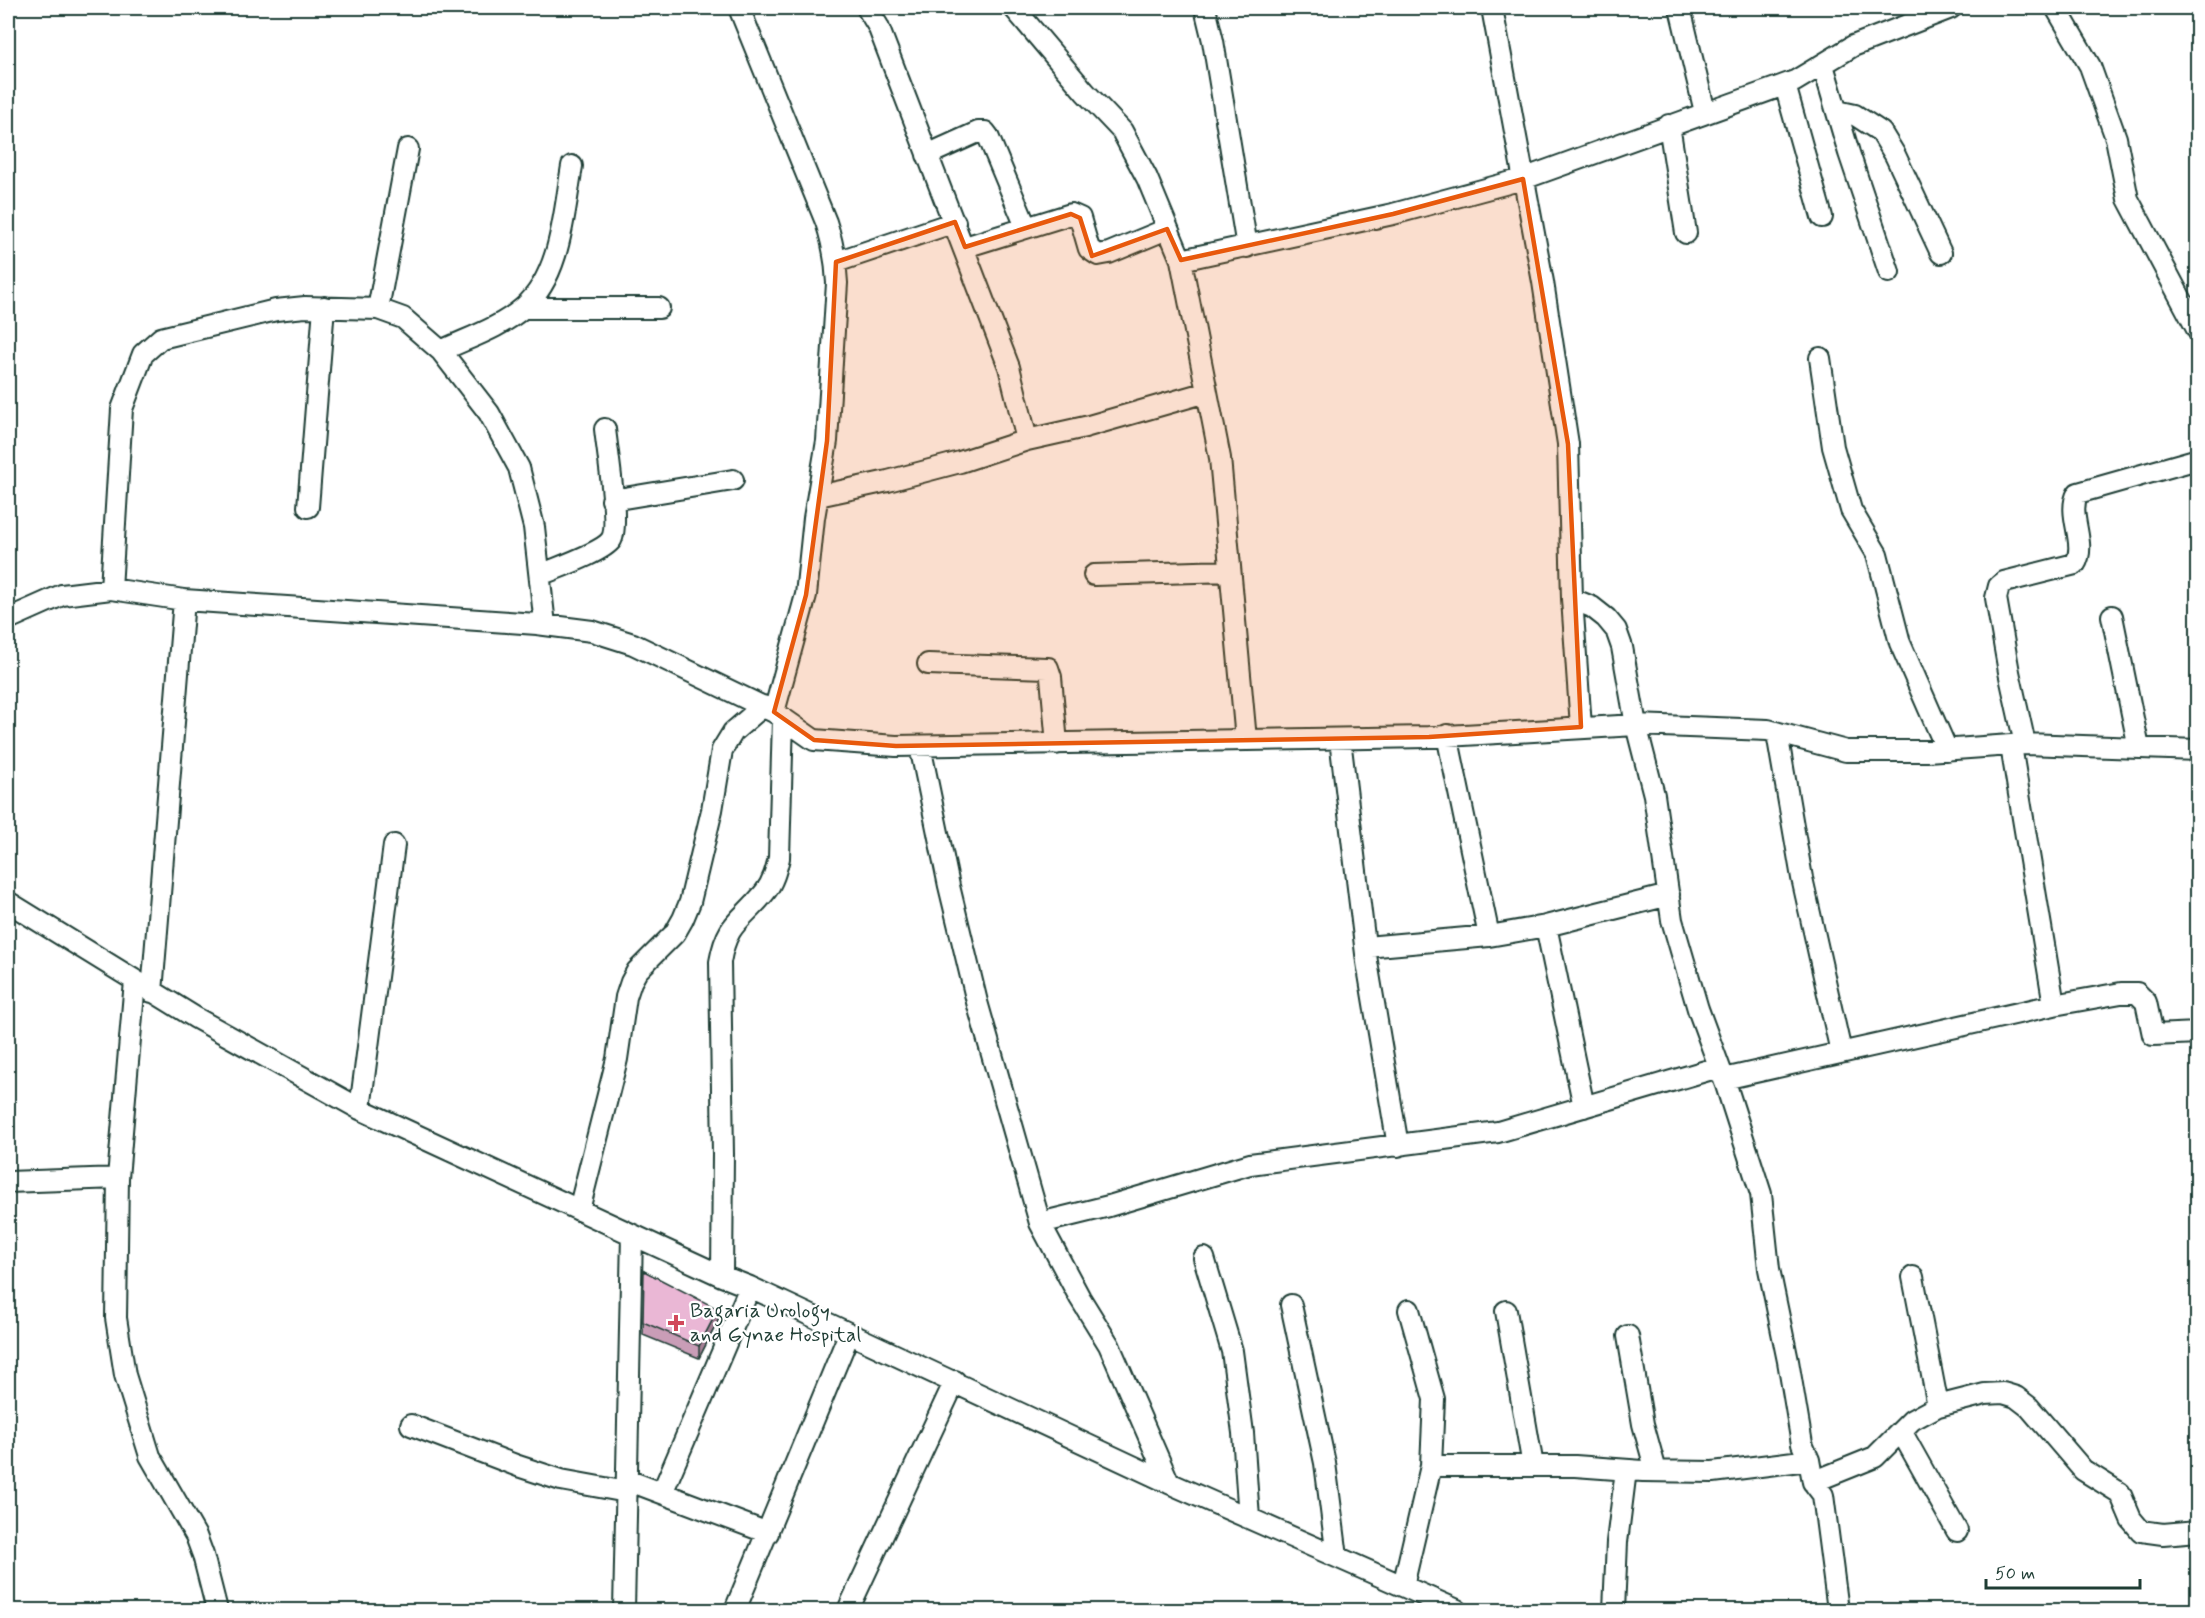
<svg xmlns="http://www.w3.org/2000/svg" width="2205" height="1618" font-family="Mynerve,sans-serif">
	<rect width="100%" height="100%" fill="#fff"/>
	<filter id="ink" filterUnits="userSpaceOnUse"><feTurbulence type="fractalNoise" baseFrequency=".0167" numOctaves="2"/><feDisplacementMap in="SourceGraphic" scale="12" xChannelSelector="R" yChannelSelector="G"/><feConvolveMatrix kernelMatrix="1 2 1 2 8 2 1 2 1" color-interpolation-filters="sRGB"/></filter>
	<g filter="url(#ink)">
		<g fill="none" stroke-linecap="round" stroke-linejoin="round">
			<defs>
				<path id="minor" d="M739,8L826,222C833,243 836,261 837,283L827,441L814,518L806,595L774,712
					M867,8L878,26L1009,367L1027,440
					M1014,8L1085,92L1122,131L1147,178L1181,260L1220,458L1246,740
					M1205,8L1213,41L1247,247
					M1492,8L1543,282L1568,444L1572,599L1581,727
					M1680,8L1705,112
					M2056,8L2090,66L2116,138L2128,199L2198,331
					M1823,65L1849,153L1889,272
					M1785,85L1822,217
					M1837,111L1855,115L1881,132L1895,155L1941,253
					M1669,125L1686,233
					M927,155L978,132H985L988,136L1026,227
					M965,247L1071,214L1080,218L1089,249L1098,255L1109,253L1167,229
					M1181,260L1393,214L1523,179L1795,81L1853,46L1951,8
					M836,262L955,222
					M524,308H659
					M378,309L408,149
					M441,351C468,338 500,328 523,308C561,276 564,212 572,166
					M1820,358L1833,447L1851,510L1877,554L1900,643L1947,750
					M818,496L888,481L960,462L1027,440L1085,427L1207,392
					M612,500L733,480
					M308,507L324,307
					M540,575C554,569 603,552 611,540C620,527 607,449 605,429
					M1094,575L1230,571
					M1572,599L1592,607L1606,618L1616,630L1622,647L1636,725L1654,795L1672,920L1698,1009L1726,1085L1761,1194L1769,1269L1788,1361L1802,1444L1809,1460L1813,1482L1823,1495L1838,1610
					M2112,616L2139,748
					M8,619L62,595L111,589
					M545,625L534,527L519,468L489,413L441,351L403,318L378,309L305,307L276,310L161,338L143,354L122,409L111,589L184,600L537,624L592,631L633,644L774,712L814,740L896,746L1246,740L1429,737L1636,725L1768,730L1846,751H1927L2025,744L2198,750
					M928,664L1048,668L1051,677L1057,744
					M1777,733L1802,878L1841,1052
					M1447,735L1489,936
					M1340,739L1367,962L1398,1146
					M2025,744L2009,672L1996,598L1999,586L2004,582L2075,564C2088,544 2066,514 2078,493L2198,459
					M920,746L949,886L977,1002L1040,1223L1080,1298L1109,1345L1169,1483
					M2011,746L2054,1005L2121,993H2137L2146,1002L2153,1035L2198,1033
					M8,902L196,1018L360,1109L722,1276L750,1287L1169,1483L1457,1610
					M1366,947L1489,936L1546,926
					M135,981L118,1178L116,1318L125,1375L150,1456L196,1536L203,1555L217,1610
					M152,992L184,600
					M1724,1079L2054,1005
					M1584,1107L1546,926L1669,895
					M360,1109L394,845
					M8,1182L118,1178
					M579,1210L617,1059L626,997L631,982L637,971L675,933L683,919L690,902L712,810L722,750L733,732L763,706
					M1040,1223L1109,1206L1250,1164L1498,1132L1719,1067
					M1204,1258L1232,1351L1243,1433L1249,1518
					M722,1276L723,1154L720,962C727,921 742,921 765,892C773,882 776,870 779,858L783,719
					M1913,1277L1938,1406
					M1291,1305L1325,1463L1337,1557
					M1506,1311L1533,1466
					M1628,1336L1643,1424L1656,1471
					M411,1425L518,1466L561,1480L627,1492
					M1901,1431L1957,1531
					M1431,1466H1575L1643,1471L1713,1472L1809,1460
					M627,1480L768,1533
					M1813,1482L1875,1457L1912,1420L1938,1406L1985,1394L2003,1393L2016,1397L2029,1407L2083,1470L2120,1493L2131,1519L2141,1531L2163,1534L2198,1531
					M662,1493L750,1287
					M1403,1586L1431,1466L1434,1399L1409,1310
					M624,1610L632,1235
					M735,1610L849,1334
					M848,1610L955,1381
					M1614,1610L1617,1542L1626,1470"/>
			</defs>
			<use href="#minor" stroke="#1f3d34" stroke-width="24"/>
			<use href="#minor" stroke="#fff" stroke-width="20"/>
		</g>
		<path fill="#c99db7" stroke="#1f3d34" stroke-width="1.5" d="M644,1271L718,1321L699,1358L643,1335Z"/>
		<path fill="#a48095" stroke="#1f3d34" stroke-width="1.5" d="M718,1309V1321L699,1358V1346Z"/>
		<path fill="#eab7d5" stroke="#1f3d34" stroke-width="1.5" d="M644,1271L718,1309L699,1346L643,1322Z"/>
	</g>
	<path fill="#e8590c" fill-opacity="0.2" stroke="#e8590c" stroke-width="4.5" stroke-linejoin="round" d="M1523,179L1568,444L1581,727L1429,737L896,746L814,740L774,712L806,595L827,441L836,262L955,222L965,247L1071,214L1080,218L1092,256L1167,229L1181,260L1393,214Z"/>
	<path fill="#d1495b" stroke="#fff" stroke-width="2" d="M673 1314h6v6h6v6h-6v6h-6v-6h-6v-6h6z"/>
	<g text-anchor="middle" dominant-baseline="central" stroke-width="4.5" stroke-linejoin="round" paint-order="stroke">
		<g font-size="21" fill="#1f3d34" stroke="#fff" text-anchor="start">
			<text x="690" y="1311">Bagaria Urology<tspan x="690" dy="24">and Gynae Hospital</tspan></text>
		</g>
	</g>
	<rect width="2205" height="1618" fill="none" stroke="#fff" stroke-width="30"/>
	<rect x="15" y="15" width="2175" height="1588" fill="none" stroke="#1f3d34" stroke-width="2" filter="url(#ink)"/>
	<path d="M1986 1579v9h154v-9" fill="none" stroke="#1f3d34" stroke-width="3"/>
	<text x="1995" y="1579" font-size="18" fill="#1f3d34" stroke="#ffffff" stroke-width="4.5" paint-order="stroke">50 m</text>
</svg>
